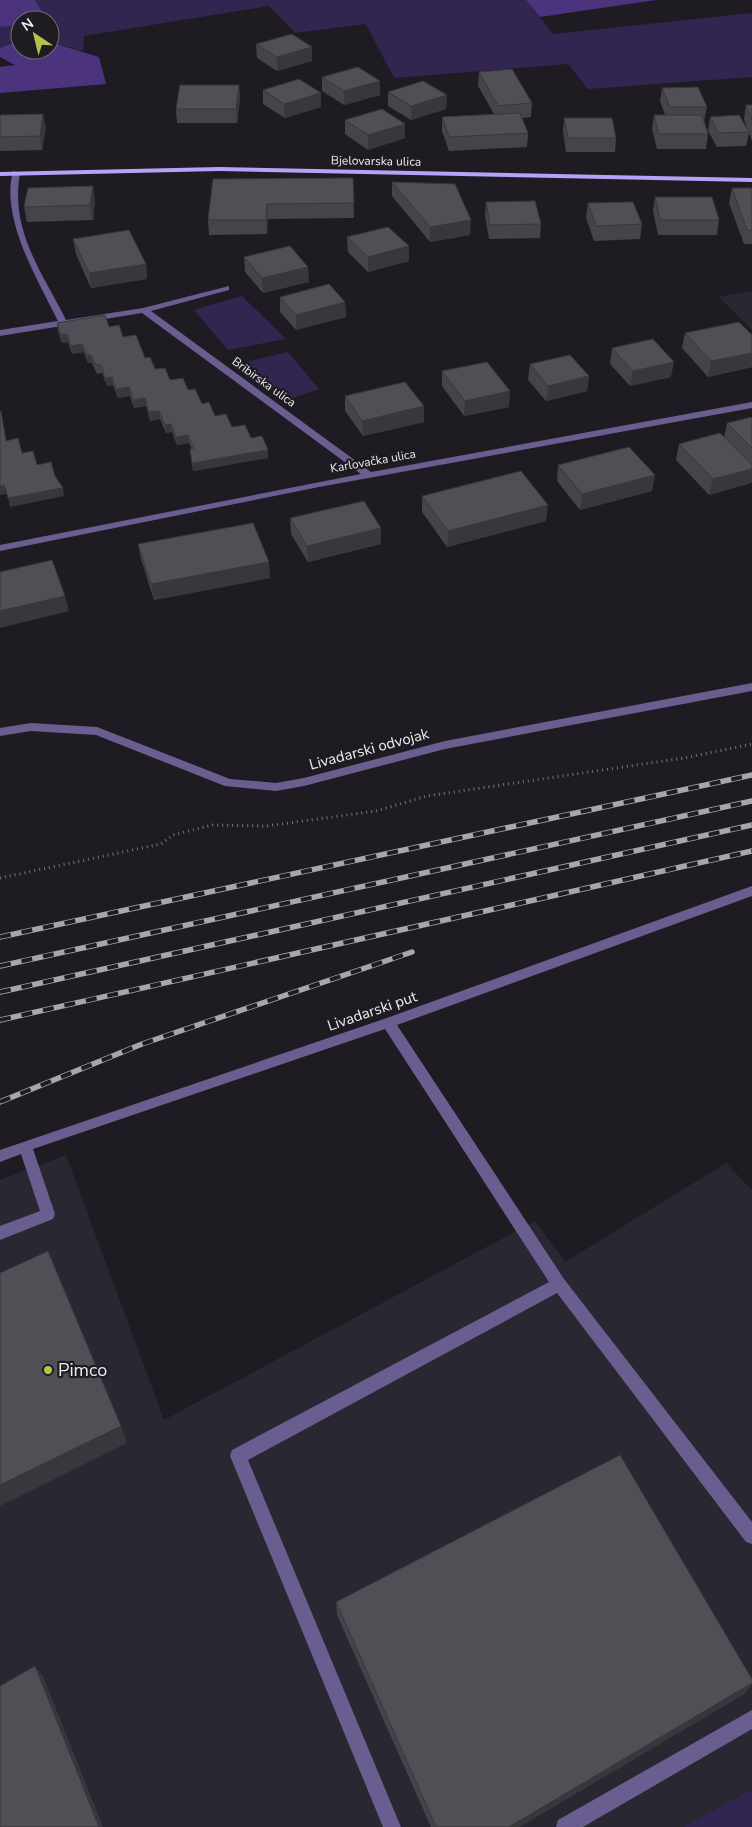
<svg xmlns="http://www.w3.org/2000/svg" width="752" height="1827" font-family="'Nunito Sans',sans-serif">
	<rect width="100%" height="100%" fill="#1e1c22"/>
	<path fill="#292732" d="M752,291V330L719,297Z
		M66,1155L164,1420L535,1221L565,1262L726,1163L752,1190V1789L683,1827H0V1180Z"/>
	<path fill="#322651" d="M35,0H526L553,34L752,13V77L588,89L568,64L394,78L366,24L295,33L269,6L84,36L83,51L50,42V20H41L47,18Z
		M20,25V40L0,48V27Z
		M242,296L286,339L228,350L194,310Z
		M288,352L319,389L287,400L246,362Z
		M752,1789V1827H683Z"/>
	<path fill="#4b337e" d="M0,0H35L47,19L20,20V25L0,27Z
		M526,0H656L540,17Z
		M20,40V50H50V42L99,57L106,84L0,93V67L15,65L0,57V48Z"/>
	<g fill="none" stroke-linecap="round" stroke-linejoin="round">
		<path stroke="#76757a" stroke-width="3" stroke-dasharray="1 4" stroke-linecap="butt" d="M0,878L161,844L173,835L212,825L267,826L376,811L427,796L684,758L752,744"/>
		<path fill="#6a5e91" fill-rule="evenodd" d="M13,171L20,173C10,231 41,270 66,320L143,308L229,286V290L151,311L371,472L752,402V408L319,487L0,551V545L361,474L142,313L0,336V330L58,321C38,280 0,219 13,171Z
			M752,683V691L445,749L304,786L276,791L225,786L96,735L31,731L0,736V728L31,723L97,727L230,779L276,783L304,778L445,741Z
			M752,886V896L397,1025L564,1279L752,1522V1544L746,1542L557,1293L248,1460L401,1827H383L230,1456L232,1450L549,1282L385,1029L33,1149L55,1214L53,1219L0,1240V1226L40,1211L21,1154L0,1162V1150L384,1019Z
			M752,1710V1729L583,1827H556L558,1820Z"/>
		<path fill="#b8a2f9" fill-rule="evenodd" d="M219,167L752,178V182L219,171L0,176V172Z"/>
		<defs>
			<path id="rail" d="M0,937L752,775
				M0,966L752,801
				M0,992L752,825
				M0,1020L752,851
				M0,1102L142,1044L412,952"/>
		</defs>
		<use href="#rail" stroke="#a7a6ab" stroke-width="5.5"/>
		<use href="#rail" stroke="#1e1c22" stroke-width="4" stroke-dasharray="11" stroke-linecap="butt"/>
	</g>
	<path fill="#45444a" d="M256,44L312,47V61L277,71L257,58Z
		M479,72L532,103L531,117L522,118L528,133L527,147L449,151L442,131V117L494,114L478,86Z
		M322,77L380,95L344,105L322,91Z
		M239,85L240,99L237,123H177L176,109Z
		M662,88L707,107L704,121L708,134L706,149H657L652,129L654,115H665L660,101Z
		M263,90L321,107L285,118L263,104Z
		M388,92L447,95L446,109L411,120L388,106Z
		M746,105H752V141L749,133L746,146L717,147L708,131L710,117L747,129L744,119Z
		M0,115L46,128L42,150L0,151Z
		M564,118L616,138L615,152H566L563,132Z
		M345,120L405,138L368,150L345,134Z
		M353,178L354,218L268,219L267,234L209,235L208,220Z
		M392,182L470,235L430,242L392,196Z
		M732,188H752V244H744L729,203Z
		M655,197L719,220L717,235H658L653,211Z
		M95,200L93,220L27,222L24,207Z
		M486,202L541,224L540,238L489,239L485,216Z
		M588,203L642,224L640,239L594,241L586,218Z
		M347,237L409,246V261L368,272L348,252Z
		M73,239L146,264L147,279L91,288L76,254Z
		M244,257L309,282L263,293L245,272Z
		M280,297L345,302L346,317L296,330L280,312Z
		M57,323L109,327L123,337L155,369L170,380L188,390L202,404L215,416L232,427L251,438L268,458L193,471L190,449H192L189,443L177,445L172,432L166,433L160,419L150,421L146,406L134,408L130,396L118,398L113,385L107,386L102,373L97,374L92,363H88L84,352L72,354L68,342L62,343L58,331Z
		M685,333L752,335V367L708,377L682,348Z
		M612,348L671,377L630,386L610,364Z
		M530,364L589,376L587,391L546,401L528,380Z
		M442,371L509,407L464,416L442,386Z
		M345,396L424,406V422L363,436L345,411Z
		M752,417V479L751,483L709,495L676,460L679,444L724,438L727,423Z
		M558,465L655,475L652,491L580,510L557,481Z
		M422,496L546,521L447,547L422,512Z
		M290,518L381,544L308,562L291,534Z
		M138,544L270,578L154,600L141,559Z
		M336,1602L752,1679V1684L744,1694L519,1827H431L337,1615Z"/>
	<path fill="#38373c" d="M312,47V61L277,71V57Z
		M380,81V95L344,105V91Z
		M239,85L240,99L237,123L236,109Z
		M321,93V107L285,118L284,104Z
		M447,95L446,109L411,120V106Z
		M43,114L46,128L42,150L40,136Z
		M405,124V138L368,150V135Z
		M93,186L95,200L93,220L90,205Z
		M267,204L268,219L267,234L266,220Z
		M471,220L470,235L430,242V227Z
		M409,246V261L368,272V257Z
		M146,264L147,279L91,288L89,273Z
		M308,267L309,282L263,293L262,278Z
		M345,302L346,317L296,330V315Z
		M67,334L68,342L62,343L61,335Z
		M82,344L84,352L72,354L71,346Z
		M752,353V367L708,377L711,361Z
		M87,355H91L92,363H88Z
		M674,362L671,377L630,386L633,371Z
		M589,376L587,391L546,401L548,386Z
		M112,377L113,385L107,386L105,378Z
		M129,387L130,396L118,398L116,389Z
		M510,391L509,407L464,416L465,401Z
		M145,398L146,406L134,408L133,400Z
		M424,406V422L363,436L362,421Z
		M159,411L160,419L150,421L149,412Z
		M171,424L172,432L166,433L165,425Z
		M188,435L189,443L177,445L176,437Z
		M268,450V458L193,471L192,463Z
		M752,469V479L751,483L709,495L713,479Z
		M655,475L652,491L580,510L582,494Z
		M4,485L6,494L0,495V486Z
		M63,488L64,496L10,507L8,498Z
		M548,505L546,521L447,547L448,531Z
		M381,528V544L308,562L307,546Z
		M269,562L270,578L154,600L151,584Z
		M65,596L69,611L0,628V611Z
		M121,1426L127,1443L0,1506V1485Z
		M35,1666L43,1676L103,1827H99Z
		M752,1683V1684L744,1694L519,1827H509Z"/>
	<path fill="#504f56" stroke="#38373c" d="M292,34L312,47L277,57L256,44Z
		M358,67L380,81L344,91L322,77Z
		M512,69L532,103L498,106L479,72Z
		M299,79L321,93L284,104L263,90Z
		M423,81L447,95L411,106L388,92Z
		M180,85H239L236,109H176Z
		M698,87L707,107H670L662,88Z
		M746,105H752V120Z
		M382,109L405,124L368,135L345,120Z
		M520,113L528,133L449,137L442,117Z
		M43,114L40,136L0,137V115Z
		M654,115H702L708,134H659Z
		M739,115L749,132L719,133L710,117Z
		M564,118H612L616,138H568Z
		M353,178L354,203L267,204L266,220H208L213,179Z
		M392,182L455,184L471,220L430,227Z
		M93,186L90,205L24,207L28,188Z
		M732,188H752V230H747Z
		M655,197H712L719,220H660Z
		M535,201L541,224L490,225L486,202Z
		M633,202L642,224L596,226L588,203Z
		M388,227L409,246L368,257L347,237Z
		M129,230L146,264L89,273L73,239Z
		M290,246L308,267L262,278L244,257Z
		M329,284L345,302L296,315L280,297Z
		M105,315L109,327L119,325L123,337L136,335L145,358L150,357L155,369L165,368L170,380L183,378L188,390L195,389L202,404L209,402L215,416L226,414L232,427L245,425L251,438L262,436L268,450L192,463L190,449L194,448L188,435L176,437L171,424L165,425L159,411L149,412L145,398L133,400L129,387L116,389L112,377L105,378L101,365H96L91,355H87L82,344L71,346L67,334L61,335L57,323Z
		M739,322L752,335V353L711,361L685,333Z
		M653,339L674,362L633,371L612,348Z
		M570,355L589,376L548,386L530,364Z
		M487,362L510,391L465,401L442,371Z
		M405,382L424,406L362,421L345,396Z
		M0,411H1L6,441L18,438L22,453L33,451L37,465L51,462L55,476L63,488L8,498L4,485L0,486Z
		M752,417V448L727,423Z
		M720,433L752,465V469L713,479L679,444Z
		M629,447L655,475L582,494L558,465Z
		M521,471L548,505L448,531L422,496Z
		M364,501L381,528L307,546L290,518Z
		M253,523L269,562L151,584L138,544Z
		M52,560L65,596L0,611V572Z
		M48,1251L121,1426L0,1485V1273Z
		M620,1455L752,1679V1683L509,1827H436L336,1602Z
		M35,1666L99,1827H0V1686Z"/>
	<circle fill="#b5c249" stroke="#1e1c22" stroke-width="2" cx="48" cy="1370" r="5"/>
	<g text-anchor="middle" dominant-baseline="central" stroke-width="4.5" stroke-linejoin="round" paint-order="stroke">
		<g font-size="12" fill="#ececf0" stroke="#1e1c22">
			<text transform="translate(376 161) rotate(1)">Bjelovarska ulica</text>
			<text transform="translate(264 382) rotate(36)">Bribirska ulica</text>
			<text transform="translate(373 461) rotate(-10)">Karlovačka ulica</text>
		</g>
		<g font-size="15" fill="#ececf0" stroke="#1e1c22">
			<text transform="translate(369 749) rotate(-15)">Livadarski odvojak</text>
			<text transform="translate(372 1011) rotate(-19)">Livadarski put</text>
		</g>
		<g font-size="18" fill="#ececf0" stroke="#1e1c22" text-anchor="start">
			<text x="58" y="1370">Pimco</text>
		</g>
	</g>
	<g transform="translate(35 35) rotate(325)"><circle r="24" fill="#1e1c22" stroke="#706f74"/>
	<path d="M0-4L9 19L0 12L-9 19Z" fill="#b5c249"/>
	<text y="-8" font-size="14" font-weight="bold" text-anchor="middle" fill="#ececf0">N</text>
	</g>
</svg>
